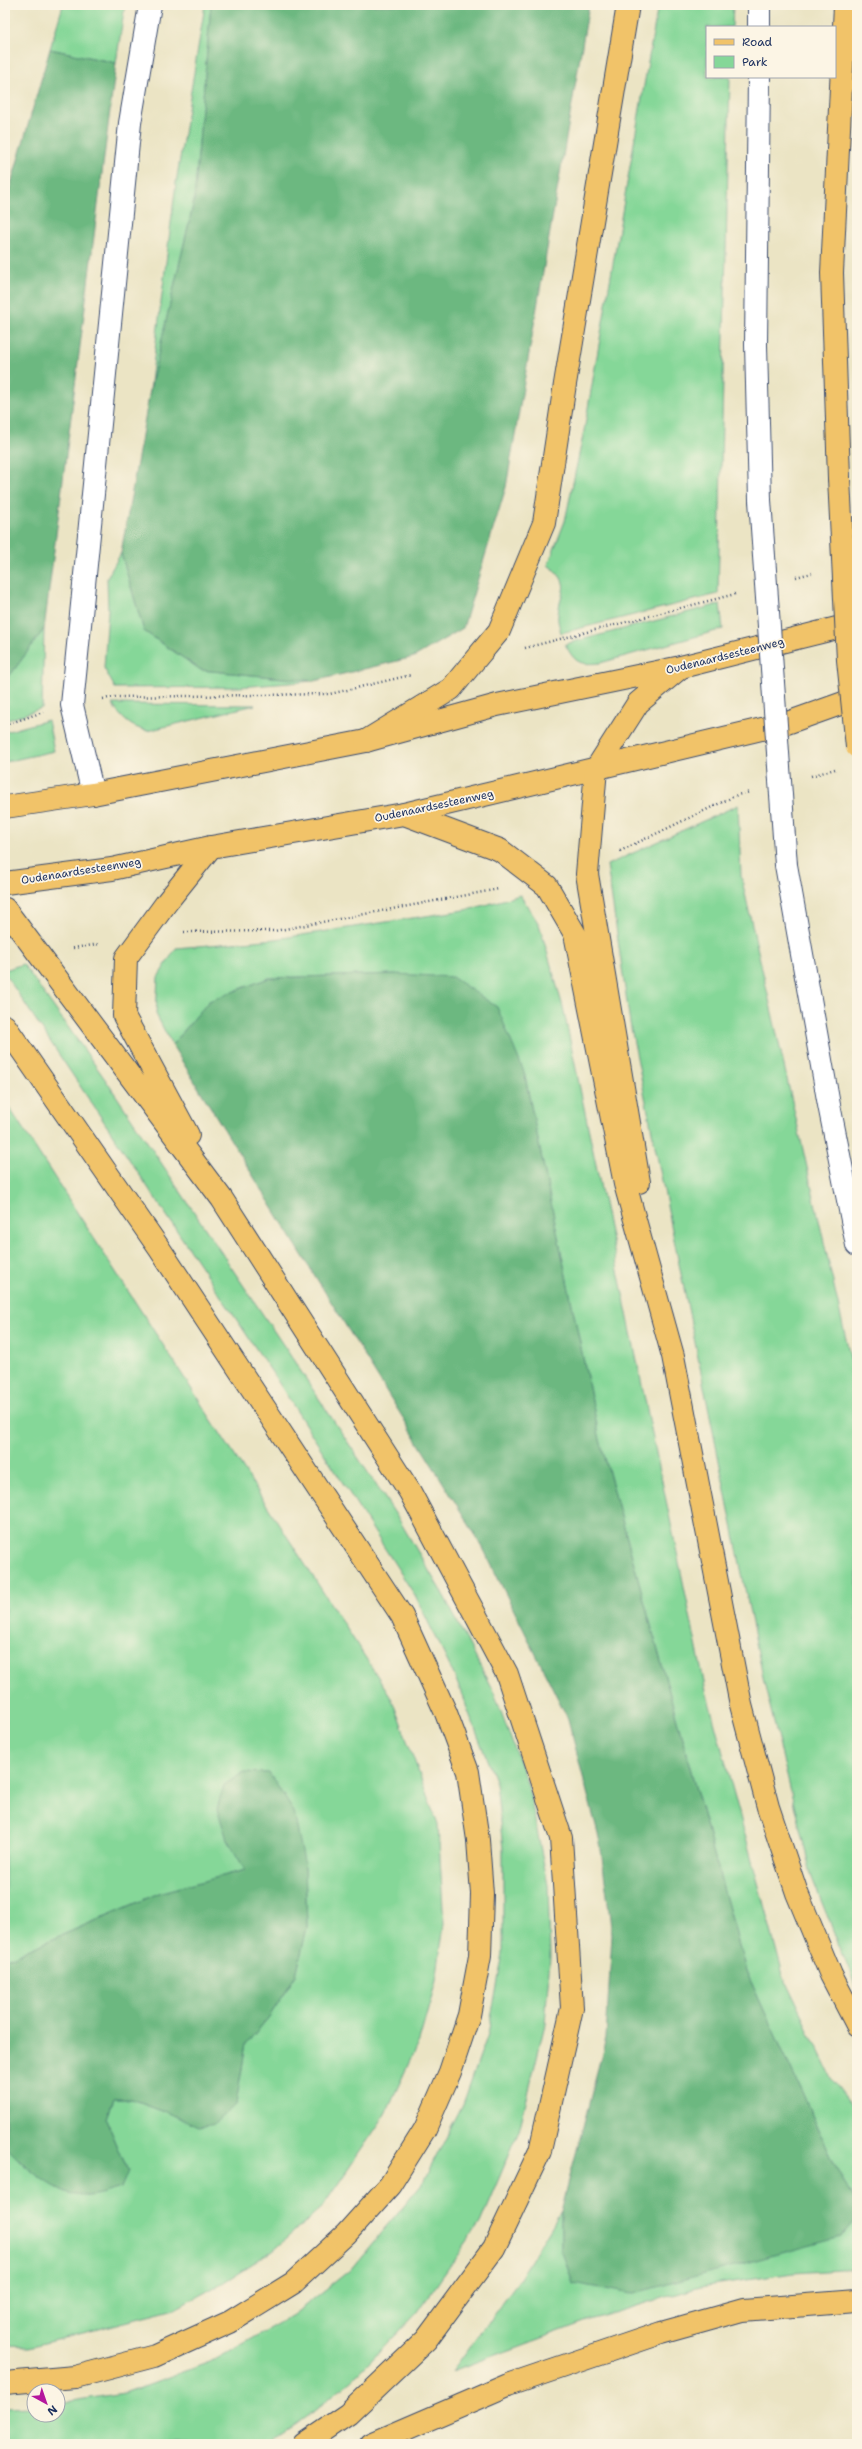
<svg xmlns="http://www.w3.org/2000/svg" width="862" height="2449" font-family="'Shantell Sans',sans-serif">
	<rect width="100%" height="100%" fill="#fcf5e5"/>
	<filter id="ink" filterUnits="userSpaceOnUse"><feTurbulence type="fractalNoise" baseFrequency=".025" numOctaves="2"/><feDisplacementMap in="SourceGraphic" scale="8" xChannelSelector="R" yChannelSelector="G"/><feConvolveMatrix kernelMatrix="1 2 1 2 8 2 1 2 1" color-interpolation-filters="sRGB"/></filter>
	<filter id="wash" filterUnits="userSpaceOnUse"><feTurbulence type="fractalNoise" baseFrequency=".012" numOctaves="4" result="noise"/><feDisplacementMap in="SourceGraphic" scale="16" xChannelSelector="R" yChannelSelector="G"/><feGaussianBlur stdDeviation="0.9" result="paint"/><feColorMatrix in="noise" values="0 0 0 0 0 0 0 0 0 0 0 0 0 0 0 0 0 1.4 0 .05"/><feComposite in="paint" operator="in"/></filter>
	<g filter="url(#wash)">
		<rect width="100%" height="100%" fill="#ebe4c4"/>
		<path fill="#85d798" stroke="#50837b" d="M63,5H125L116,63L50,49Z
			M205,5H211L194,201L150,390L176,183Z
			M658,5H733L732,27H707V77H730L718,594L561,633C560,628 557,621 558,615C560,590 574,585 548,565L565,521L584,431Z
			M121,553L144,631L201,670L314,681L239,687L115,688L104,668L108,611L107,578Z
			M720,604L723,629L600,663C579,665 575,663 565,644Z
			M44,629L42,708L5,721V677L11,674Z
			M112,704L255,705L147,731C130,727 121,718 112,704Z
			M48,720L54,751L5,762V732Z
			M738,805L741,876L857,1388V1990L812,1878L764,1682L630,1023L607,865Z
			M520,895L539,924L563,1007L705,1687L783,1975L834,2082L857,2112V2203L839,2174L746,1971L600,1440L524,1072L396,974L269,978L209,1001L172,1045L156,1014L158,977L176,948L276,939L471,909Z
			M23,964L105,1079L294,1361L398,1518L445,1598L495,1695L528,1786L548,1885L550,1956L545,2024L519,2131L480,2223L417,2313L358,2374L307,2417L267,2444H5V2408L34,2407V2415H58V2403L124,2393L210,2362L293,2315L350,2270L423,2182L463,2105L488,2034L503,1953V1849L496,1783L455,1677L416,1597L273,1374L5,974V970Z
			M5,1101L391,1697L438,1825L444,1924L436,1981L419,2041L385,2115L323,2206L272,2251L224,2282L175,2309L29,2347L5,2346V2146L25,2166L62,2190L87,2196L128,2171L106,2119L113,2099H132L162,2110L236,2104L246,2044L269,2017L296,1975L307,1927L305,1867L227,1839L246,1870L159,1893L5,1960Z
			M561,2211V2251L841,2237L857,2219V2269L793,2273L700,2287L590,2320L452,2371L519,2280Z"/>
		<path fill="#6cb880" stroke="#44746f" d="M211,5H589L506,487L463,628L414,657L314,681L201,670L144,631L121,553L150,390L194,201Z
			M50,49L116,63L44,629L11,674L5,677V205Z
			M396,974L452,977L497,1007L524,1072L600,1440L746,1971L839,2174L857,2203V2219L841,2237L631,2294L573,2283L561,2251V2211L606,2038L612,1934L600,1842L568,1719L481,1544L172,1045L209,1001L269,978Z
			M244,1772L269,1773L294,1812L305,1867L307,1927L296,1975L269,2017L246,2044L236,2104L215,2124L199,2127L162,2110L132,2099H113L106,2119L128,2171L121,2188C111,2191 99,2195 88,2196C59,2198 24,2165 5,2146V1960L159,1893L245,1870L227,1839L217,1809L224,1785Z"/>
	</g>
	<g filter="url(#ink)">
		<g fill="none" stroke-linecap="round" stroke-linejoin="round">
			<defs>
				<path id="minor" d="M759,27V5
					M759,77L756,345L760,500
					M93,794L72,705L130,123L150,5
					M786,865L829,1105L857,1245"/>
				<path id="major" d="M5,807L93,794L366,741L497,705L681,667L857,623
					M5,883L112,869L211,847L404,814L787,723L857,698"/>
				<path id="highway" d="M839,478L832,273L845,5
					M366,741L451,689L474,661L499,631L544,523L565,384L628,5
					M404,814L500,850L547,886L575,934L625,1184L673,1356L741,1705L768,1807L797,1893L831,1975L857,2025
					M5,909L222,1199L410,1492L507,1674L561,1838L572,2008L540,2151L494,2248L426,2340L348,2414L304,2444
					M5,1026L159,1248L402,1616L446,1713L468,1772L478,1840L482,1894L480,1956L469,2015L450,2072L425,2129L390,2185L346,2234L293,2283L230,2322L155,2356L75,2377L5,2383
					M188,1135L124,1016L126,958L167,902L211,847
					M639,1182L587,874L596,769L638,703L681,667
					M371,2444L508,2385L661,2333L743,2310L857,2301"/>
			</defs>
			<use href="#minor" stroke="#3a4a6d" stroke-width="24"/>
			<use href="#major" stroke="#3a4a6d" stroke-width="24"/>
			<use href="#highway" stroke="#3a4a6d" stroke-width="24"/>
			<path stroke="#3a4a6d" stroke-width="2.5" stroke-dasharray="1 3" stroke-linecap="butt" d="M796,577L812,573
				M525,648L735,594
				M103,699L115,697L330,694L411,675
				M5,725L43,712
				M811,776L835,769
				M620,851L737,795L750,792
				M184,932L274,931L499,889
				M73,948L100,944"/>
			<use href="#minor" stroke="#fff" stroke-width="22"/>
			<use href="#major" stroke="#f1c369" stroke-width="22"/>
			<use href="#highway" stroke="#f1c369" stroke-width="22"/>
			<defs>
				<path id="minor-bridge" d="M760,500L786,865"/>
				<path id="highway-bridge" d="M839,478L848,660L857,747"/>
			</defs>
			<use href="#minor-bridge" stroke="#3a4a6d" stroke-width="24" stroke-linecap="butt"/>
			<use href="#highway-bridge" stroke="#3a4a6d" stroke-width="24" stroke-linecap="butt"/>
			<use href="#minor-bridge" stroke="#fff" stroke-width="22"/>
			<use href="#highway-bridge" stroke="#f1c369" stroke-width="22"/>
		</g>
	</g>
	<g text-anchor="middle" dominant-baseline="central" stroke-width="3.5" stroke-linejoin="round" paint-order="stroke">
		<g font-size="11" fill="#1b2f5e" stroke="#fcf5e5">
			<text transform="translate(725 656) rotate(-14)">Oudenaardsesteenweg</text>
			<text transform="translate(434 806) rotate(-12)">Oudenaardsesteenweg</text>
			<text transform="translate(81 871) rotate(-9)">Oudenaardsesteenweg</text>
		</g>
	</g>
	<rect width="862" height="2449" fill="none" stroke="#fcf5e5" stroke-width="20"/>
	<rect x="706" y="26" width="130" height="52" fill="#fcf5e5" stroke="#a2a6af"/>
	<rect x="714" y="39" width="20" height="6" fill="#f1c369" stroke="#a2a6af"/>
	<text x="742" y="46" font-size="12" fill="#1b2f5e">Road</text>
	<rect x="714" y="56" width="20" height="12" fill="#85d798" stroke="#a2a6af"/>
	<text x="742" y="66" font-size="12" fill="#1b2f5e">Park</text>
	<g transform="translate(46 2403) rotate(140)"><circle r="19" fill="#fcf5e5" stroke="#a2a6af"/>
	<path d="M0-3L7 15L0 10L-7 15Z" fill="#b5179e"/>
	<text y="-6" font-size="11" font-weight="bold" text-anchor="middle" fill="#1b2f5e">N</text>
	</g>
</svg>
